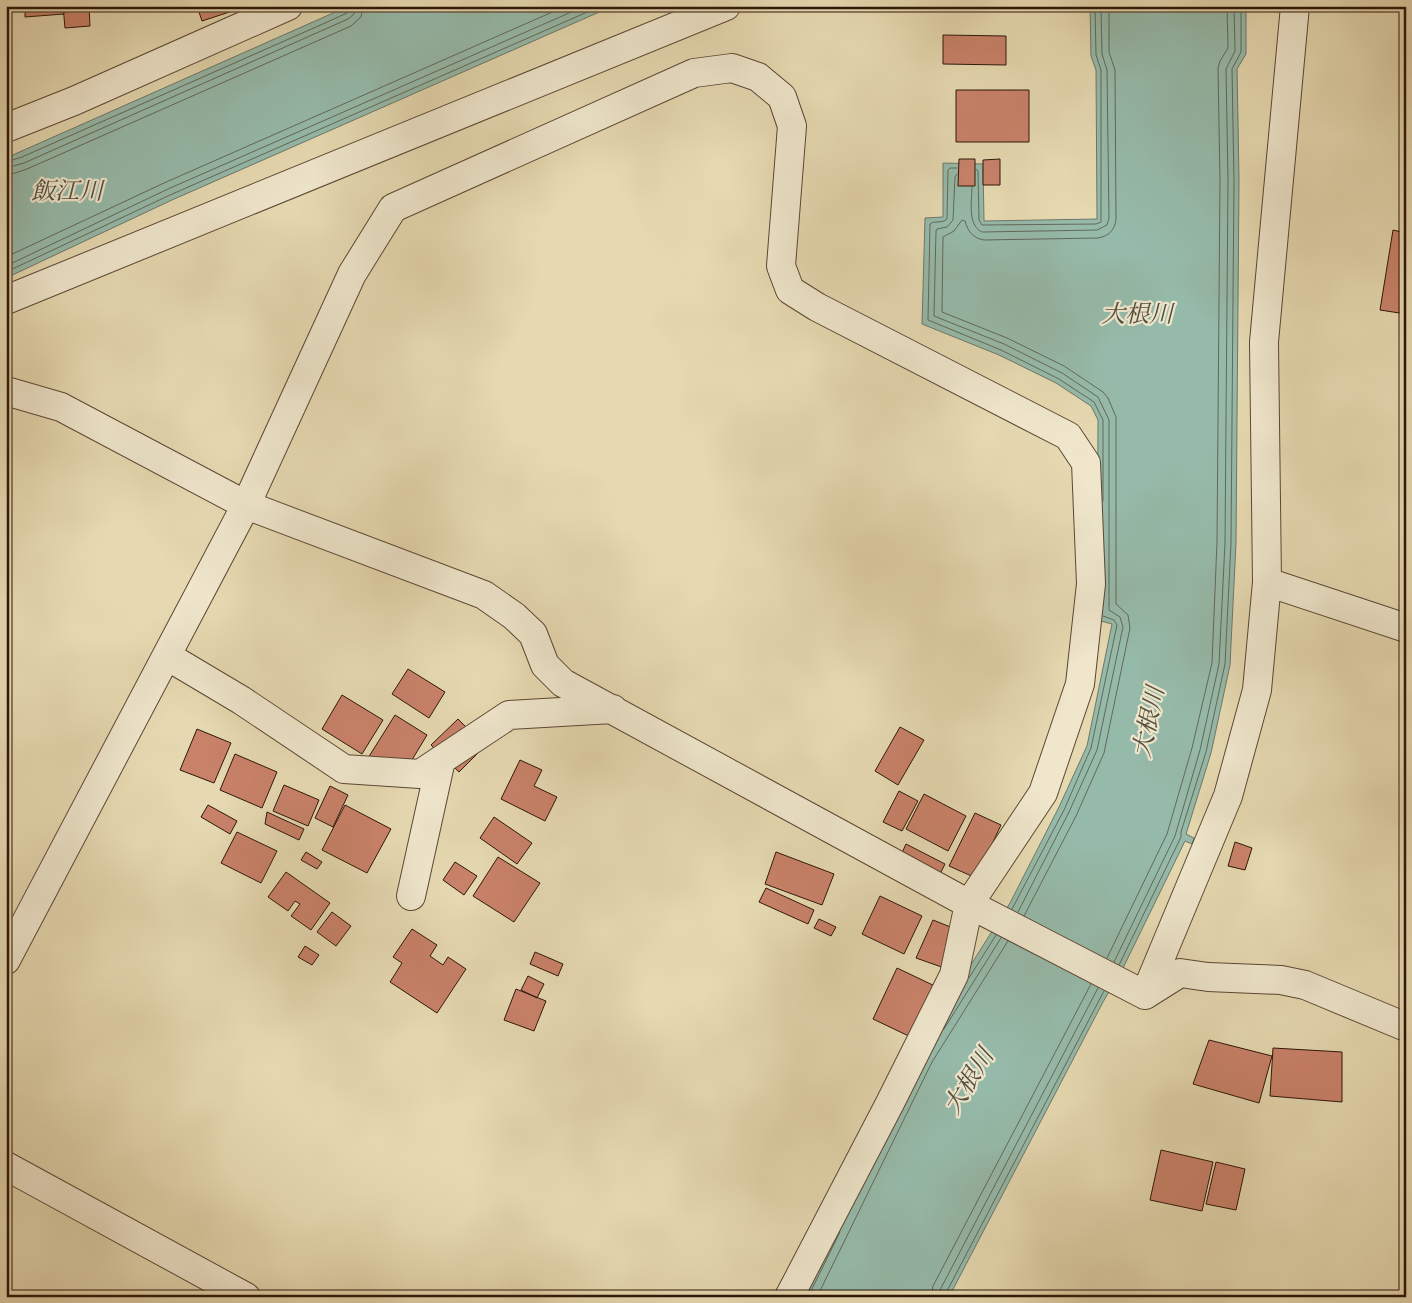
<svg xmlns="http://www.w3.org/2000/svg" width="1412" height="1303" font-family="'EB Garamond','Noto Serif JP',serif">
	<rect width="100%" height="100%" fill="#e6d9b1"/>
	<filter id="stains"><feTurbulence type="fractalNoise" baseFrequency=".004" numOctaves="4"/><feColorMatrix values="0 0 0 0 .2 0 0 0 0 .09 0 0 0 0 .02 0 0 0 .5 -.17"/></filter>
	<radialGradient id="worn" r=".72"><stop offset=".6" stop-color="#630" stop-opacity="0"/><stop offset="1" stop-color="#630" stop-opacity=".3"/></radialGradient>
	<path fill="#96baaa" stroke="#6c786a" d="M349,6H613L172,200L6,278V158Z
		M1090,6H1246V54L1237,69L1239,180L1236,543L1230,665L1211,753L1186,834L1194,838L1192,844L1185,841L1124,966L1103,1002L949,1297H796L915,1053L1010,903L1059,807L1087,746L1112,624L1097,620L1098,420L1091,406L1056,383L999,355L922,324L925,218L943,217V163L983,164L984,221L1097,219L1096,70L1091,56Z"/>
	<g fill="none" stroke-linecap="round" stroke-linejoin="round">
		<path stroke="#62685a" stroke-width="1" d="M6,162L22,157L325,23L347,13L349,6
			M6,168L24,163L348,19L354,14L356,6
			M957,168H950L948,170L947,219C942,224 934,220 930,224L928,320L1001,350L1059,379L1094,402L1103,420V501
			M976,169L978,171L979,220L982,225L1096,224L1101,222V70L1096,55L1095,6
			M957,174L955,177L953,220L947,227L937,229L936,231L934,316L1004,344L1062,373L1098,397L1109,420V610L1120,617L1123,627L1097,750L1069,812L1018,912
			M6,176L27,169L351,26L361,17L363,6
			M972,187C972,201 967,225 982,232L1097,230L1107,225L1109,218L1107,70L1102,54L1101,6
			M6,257L164,183L566,6
			M6,266L168,189L585,6
			M6,272L170,195L601,6
			M1012,909L1064,810L1091,748L1117,625L1114,620L1103,616
			M1024,916L1076,816L1104,753L1130,628L1128,615L1116,604V417L1108,398L1103,392L1064,366L1007,338L942,312L943,237L954,231L962,220L965,221C968,232 973,238 984,240L1098,238C1109,236 1115,230 1116,219L1115,70L1109,52V6
			M1107,958L1167,834L1192,748L1212,663L1217,542L1220,180L1218,68L1220,61L1228,48L1227,6
			M1114,962L1175,836L1200,750L1219,664L1225,543L1228,180L1226,69L1235,51L1234,6
			M1119,965L1181,837V832L1206,752L1225,664L1231,543L1234,180L1232,69L1241,52V6
			M969,978L996,935
			M944,1029L1001,938
			M808,1297L840,1232
			M817,1297L932,1062L1008,941
			M931,1297L933,1286L1091,984
			M939,1297L940,1290L1098,988
			M945,1297L946,1293L1104,991"/>
	</g>
	<path fill="#c9826a" stroke="#2d1609" d="M25,6H63L64,14L25,17Z
		M63,6H89L90,26L65,28Z
		M197,6H248L202,21Z
		M943,35L1006,36V65L943,64Z
		M956,90H1029V142H956Z
		M959,159H975V186H958Z
		M1000,159V185H983V160Z
		M1393,230L1406,233V314L1380,310Z
		M408,669L445,692L429,718L392,694Z
		M342,695L383,720L362,754L322,729Z
		M395,715L427,735L401,778L368,758Z
		M458,719L485,746L459,772L431,745Z
		M900,727L924,740L898,785L875,771Z
		M197,729L231,743L214,783L180,770Z
		M235,754L277,772L262,808L220,790Z
		M520,760L542,770L534,786L557,797L545,821L501,799Z
		M284,785L319,800L308,826L273,811Z
		M330,786L348,795L333,827L315,818Z
		M899,791L918,801L902,831L883,822Z
		M924,794L966,816L948,851L906,829Z
		M208,805L237,821L230,834L201,817Z
		M345,805L391,829L367,873L322,850Z
		M267,812L304,829L299,840L265,824Z
		M975,813L1001,825L976,878L949,866Z
		M494,817L532,843L517,864L480,838Z
		M237,832L277,851L261,883L221,863Z
		M1235,842L1252,848L1245,870L1228,866Z
		M906,844L945,864L939,876L900,857Z
		M306,852L322,862L317,869L301,860Z
		M776,852L834,874L822,905L765,884Z
		M498,857L540,883L514,922L473,896Z
		M455,862L477,876L464,895L443,880Z
		M286,872L330,903L311,930L291,916L300,904L295,901L288,911L268,897Z
		M766,888L814,910L808,924L759,902Z
		M880,896L922,916L904,954L862,934Z
		M332,912L351,926L336,946L317,932Z
		M819,919L836,927L831,936L814,928Z
		M933,920L968,934L950,970L916,958Z
		M412,929L437,945L430,956L443,965L448,957L466,969L437,1013L390,982L402,963L393,957Z
		M305,946L319,955L312,965L298,957Z
		M535,952L563,964L558,976L530,964Z
		M897,968L939,988L915,1039L873,1019Z
		M528,976L544,984L537,998L521,990Z
		M516,989L546,1001L534,1031L504,1020Z
		M1209,1040L1272,1056L1259,1103L1193,1084Z
		M1273,1048L1342,1052V1102L1270,1096Z
		M1161,1150L1213,1162L1202,1211L1150,1200Z
		M1216,1162L1245,1169L1236,1210L1206,1204Z"/>
	<g fill="none" stroke-linecap="round" stroke-linejoin="round">
		<defs>
			<path id="minor" d="M6,128L74,101L288,6
				M6,300L726,6
				M6,391L61,407L246,505L484,595L514,616L533,634L545,665L563,683L969,904L1145,995
				M1267,582L1406,628
				M167,656L241,700L344,769L420,774L509,715L613,709
				M411,896L441,760
				M6,960L246,505L352,274L393,208L694,73L732,68L758,77L782,97L792,126L781,266L790,290L817,307L1068,436L1086,463L1091,584L1080,684L1043,793L969,904L954,975L890,1103L789,1297
				M1145,995L1228,796L1257,690L1267,582L1264,342L1295,6
				M1145,995L1180,973L1208,977L1281,980L1305,985L1406,1027
				M6,1166L246,1297"/>
		</defs>
		<use href="#minor" stroke="#5b4733" stroke-width="30"/>
		<use href="#minor" stroke="#efe6cc" stroke-width="28"/>
	</g>
	<g text-anchor="middle" dominant-baseline="central" stroke-width="4.5" stroke-linejoin="round" paint-order="stroke">
		<g font-size="24" font-style="italic" fill="#524f41" stroke="#efe6cc">
			<text x="67" y="190">飯江川</text>
			<text x="1137" y="313">大根川</text>
			<text transform="translate(1148 722) rotate(-78)">大根川</text>
			<text transform="translate(968 1081) rotate(-58)">大根川</text>
		</g>
	</g>
	<rect width="1412" height="1303" fill="none" stroke="#e6d9b1" stroke-width="25"/>
	<rect x="8" y="8" width="1397" height="1288" fill="none" stroke="#2d1609" stroke-width="2.5"/>
	<rect x="12" y="12" width="1387" height="1278" fill="none" stroke="#2d1609"/>
	<rect width="100%" height="100%" filter="url(#stains)"/>
	<rect width="100%" height="100%" fill="url(#worn)"/>
</svg>
